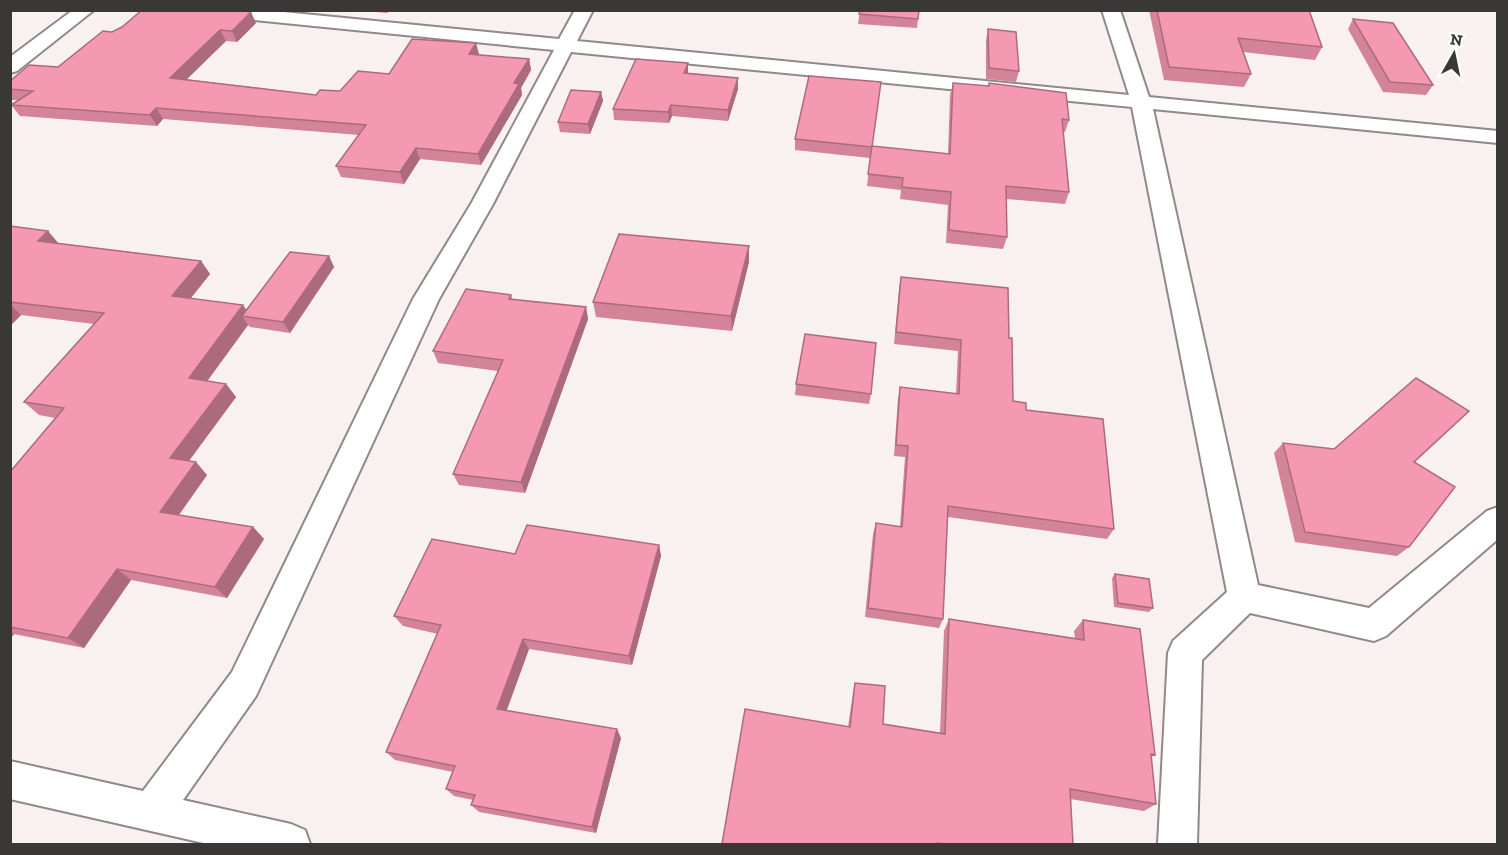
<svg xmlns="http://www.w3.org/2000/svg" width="1508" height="855" font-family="'Zilla Slab',serif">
	<rect width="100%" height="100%" fill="#f9f1ef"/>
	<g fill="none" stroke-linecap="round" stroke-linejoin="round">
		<defs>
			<path id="minor" d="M73,10H94L17,71L10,73V57Z
				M194,10H263L559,39L575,10H593L577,41L1129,95L1102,10H1120L1149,97L1498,131V143L1153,109L1258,585L1369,608L1487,511L1498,507V539L1386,636L1374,641L1250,613L1202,660L1197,844H1158L1168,653L1173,641L1227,592L1132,107L571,52L493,204L439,299L256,696L183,800L291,824L305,830L310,844H208L10,799V761L143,791L232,672L413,299L471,204L554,50L203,15Z"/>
		</defs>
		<use href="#minor" stroke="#908987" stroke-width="4"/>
		<use href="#minor" fill="#fff" fill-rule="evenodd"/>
	</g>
	<path fill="#d38499" d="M354,10H390L387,13Z
		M860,10L918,19L917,28L858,24Z
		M1149,10H1309L1322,47L1315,60L1243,52L1251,74L1244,87L1164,80Z
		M1353,19L1433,85L1426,95L1383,92L1348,29Z
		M256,23L237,42L226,41L186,79L316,95L340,91L476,43L478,55L529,59L531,70L521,88L522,95L481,165L420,159L404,184L341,177L336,166L359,135L163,119L157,126L20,116L11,105L18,100H10V81L58,67L112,32L122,27Z
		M988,29L1019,71L1016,82L986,79V40Z
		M688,63V73L738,78V89L728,121L672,116L669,123L614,120L613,109Z
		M953,83L989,86V83L1069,120L1065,132H1063L1069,192L1065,204L1006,199L1007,237L1003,249L946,243L948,205L900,199L901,190L867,186L870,158L795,150V139L948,154L950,95Z
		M601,92L603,101L590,134L560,132L558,122Z
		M10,226L59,243L201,261L210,274L191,298L247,310L329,256L334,267L290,333L250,327L248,325L207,381L226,384L236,397L189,461L207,475L179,515L253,527L264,539L227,598L131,580L84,648L14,634L10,639V472L55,418L39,415L24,402L94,324L21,315L10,326Z
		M749,262L732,331L596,317L593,302Z
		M901,277L1009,338L1013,401L1026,410L1114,529L1107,539L948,517L943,619L939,628L865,617L873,534L876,523L900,527L905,457L894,456L898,398L900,387L956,394L958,351L894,344L899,289Z
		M511,295L513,300L586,307L588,319L525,493L459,485L453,474L498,371L438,363L433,351Z
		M796,384L871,394L869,404L795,395Z
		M1283,443L1414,462L1409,547L1397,556L1295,542L1274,453Z
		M659,545L661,556L632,665L529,649L506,711L621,738L596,833L479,812L471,805L473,800L454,796L446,789L453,772L395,760L386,752L438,634L403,626L394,616L515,554Z
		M1115,574L1153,608L1149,612L1114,607L1112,578Z
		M949,619L1075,638L1074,631L1083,620L1155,755L1151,757L1156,804L1144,811L1070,799L1073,844H722L848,727L853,693L855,683L883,724L940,733L944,631Z"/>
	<path fill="#ac6b7d" d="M251,12L256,23L237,42L232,31Z
		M220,30L226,41L177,89L170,78Z
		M476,43L479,54L473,65L469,54Z
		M529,59L531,70L521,88L522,95L481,165L478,154L514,83Z
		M688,63V74L684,73Z
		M738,78V89L728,121V110Z
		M601,92L603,101L590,134L588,124Z
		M671,105L672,116L669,123L668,112Z
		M156,108L163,119L157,126L150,115Z
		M416,148L420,159L404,184L400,172Z
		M48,231L60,245L38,241Z
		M749,246V262L732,331L731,316Z
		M329,256L334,267L290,333L283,322Z
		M201,261L210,274L182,309L172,296Z
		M10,304L21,315L10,326Z
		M243,305L252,318L242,316L248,325L200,391L189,378Z
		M586,307L588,319L525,493L521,482Z
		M226,384L236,397L182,470L170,458Z
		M196,462L207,475L173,523L160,512Z
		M253,527L264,539L227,598L215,587Z
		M659,545L661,556L632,665L629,656Z
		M117,569L131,580L84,648L68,638Z
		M10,632L14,634L10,639Z
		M523,639L529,649L504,718L497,709Z
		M617,729L621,738L596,833L592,827Z"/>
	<path fill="#f599b2" stroke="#ac6b7d" stroke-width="1.5" d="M142,10H238L251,12L232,31L220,30L170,78L316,95L320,90L340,91L358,71L389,74L412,39L476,43L469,54L529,59L514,83L519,84L478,154L416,148L400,172L336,166L366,125L156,108L150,115L11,105L33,91L10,89V81L29,65L58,67L103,31L112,32L122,27Z
		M860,10H919L918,19L859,14Z
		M1157,10H1309L1322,47L1238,38L1251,74L1169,67Z
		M1353,19L1393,23L1433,85L1390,82Z
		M988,29L1016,32L1019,71L989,68Z
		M636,59L688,63L684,73L738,78L728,110L671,105L668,112L613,109Z
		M809,76L881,82L872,147L795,139Z
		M953,83L989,86V83L1066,93L1069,120L1062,119L1069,192L1006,186L1007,237L949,230L951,192L902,187L903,178L868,174L872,146L950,154Z
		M571,90L601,92L588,124L558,122Z
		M10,226L48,231L38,241L201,261L172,296L243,305L189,378L226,384L170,458L196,462L160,512L253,527L215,587L117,569L68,638L10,627V472L64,408L24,402L104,313L10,302Z
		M619,234L749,246L731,316L593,302Z
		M290,252L329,256L283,322L242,316Z
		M901,277L1008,288L1009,338H1012L1013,401L1026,403V410L1103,419L1114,529L948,506L943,619L868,608L876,523L902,527L908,446L896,445L900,387L959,394L961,340L896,332Z
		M466,289L511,295L509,299L586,307L521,482L453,474L503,360L433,351Z
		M805,334L876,343L871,394L796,384Z
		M1416,378L1469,411L1414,462L1455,487L1409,547L1305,532L1283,443L1334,449Z
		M527,525L659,545L629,656L523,639L497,709L617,729L592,827L471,805L475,795L446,789L455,766L386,752L441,625L394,616L432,539L515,554Z
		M1115,574L1149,579L1153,608L1118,603Z
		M949,619L1084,640L1083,620L1140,629L1155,755L1151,754L1156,804L1070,789L1073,844H948L937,843V844H722L745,709L850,727L855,683L885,686L883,724L945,734Z"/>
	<rect width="1508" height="855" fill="none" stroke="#3a3737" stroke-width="24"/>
	<g transform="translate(1454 54) rotate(9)" stroke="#ffffff" stroke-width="4.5" paint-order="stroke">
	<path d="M0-4.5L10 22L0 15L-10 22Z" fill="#3a3737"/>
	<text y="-9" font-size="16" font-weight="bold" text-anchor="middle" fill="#3a3737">N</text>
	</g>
</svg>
